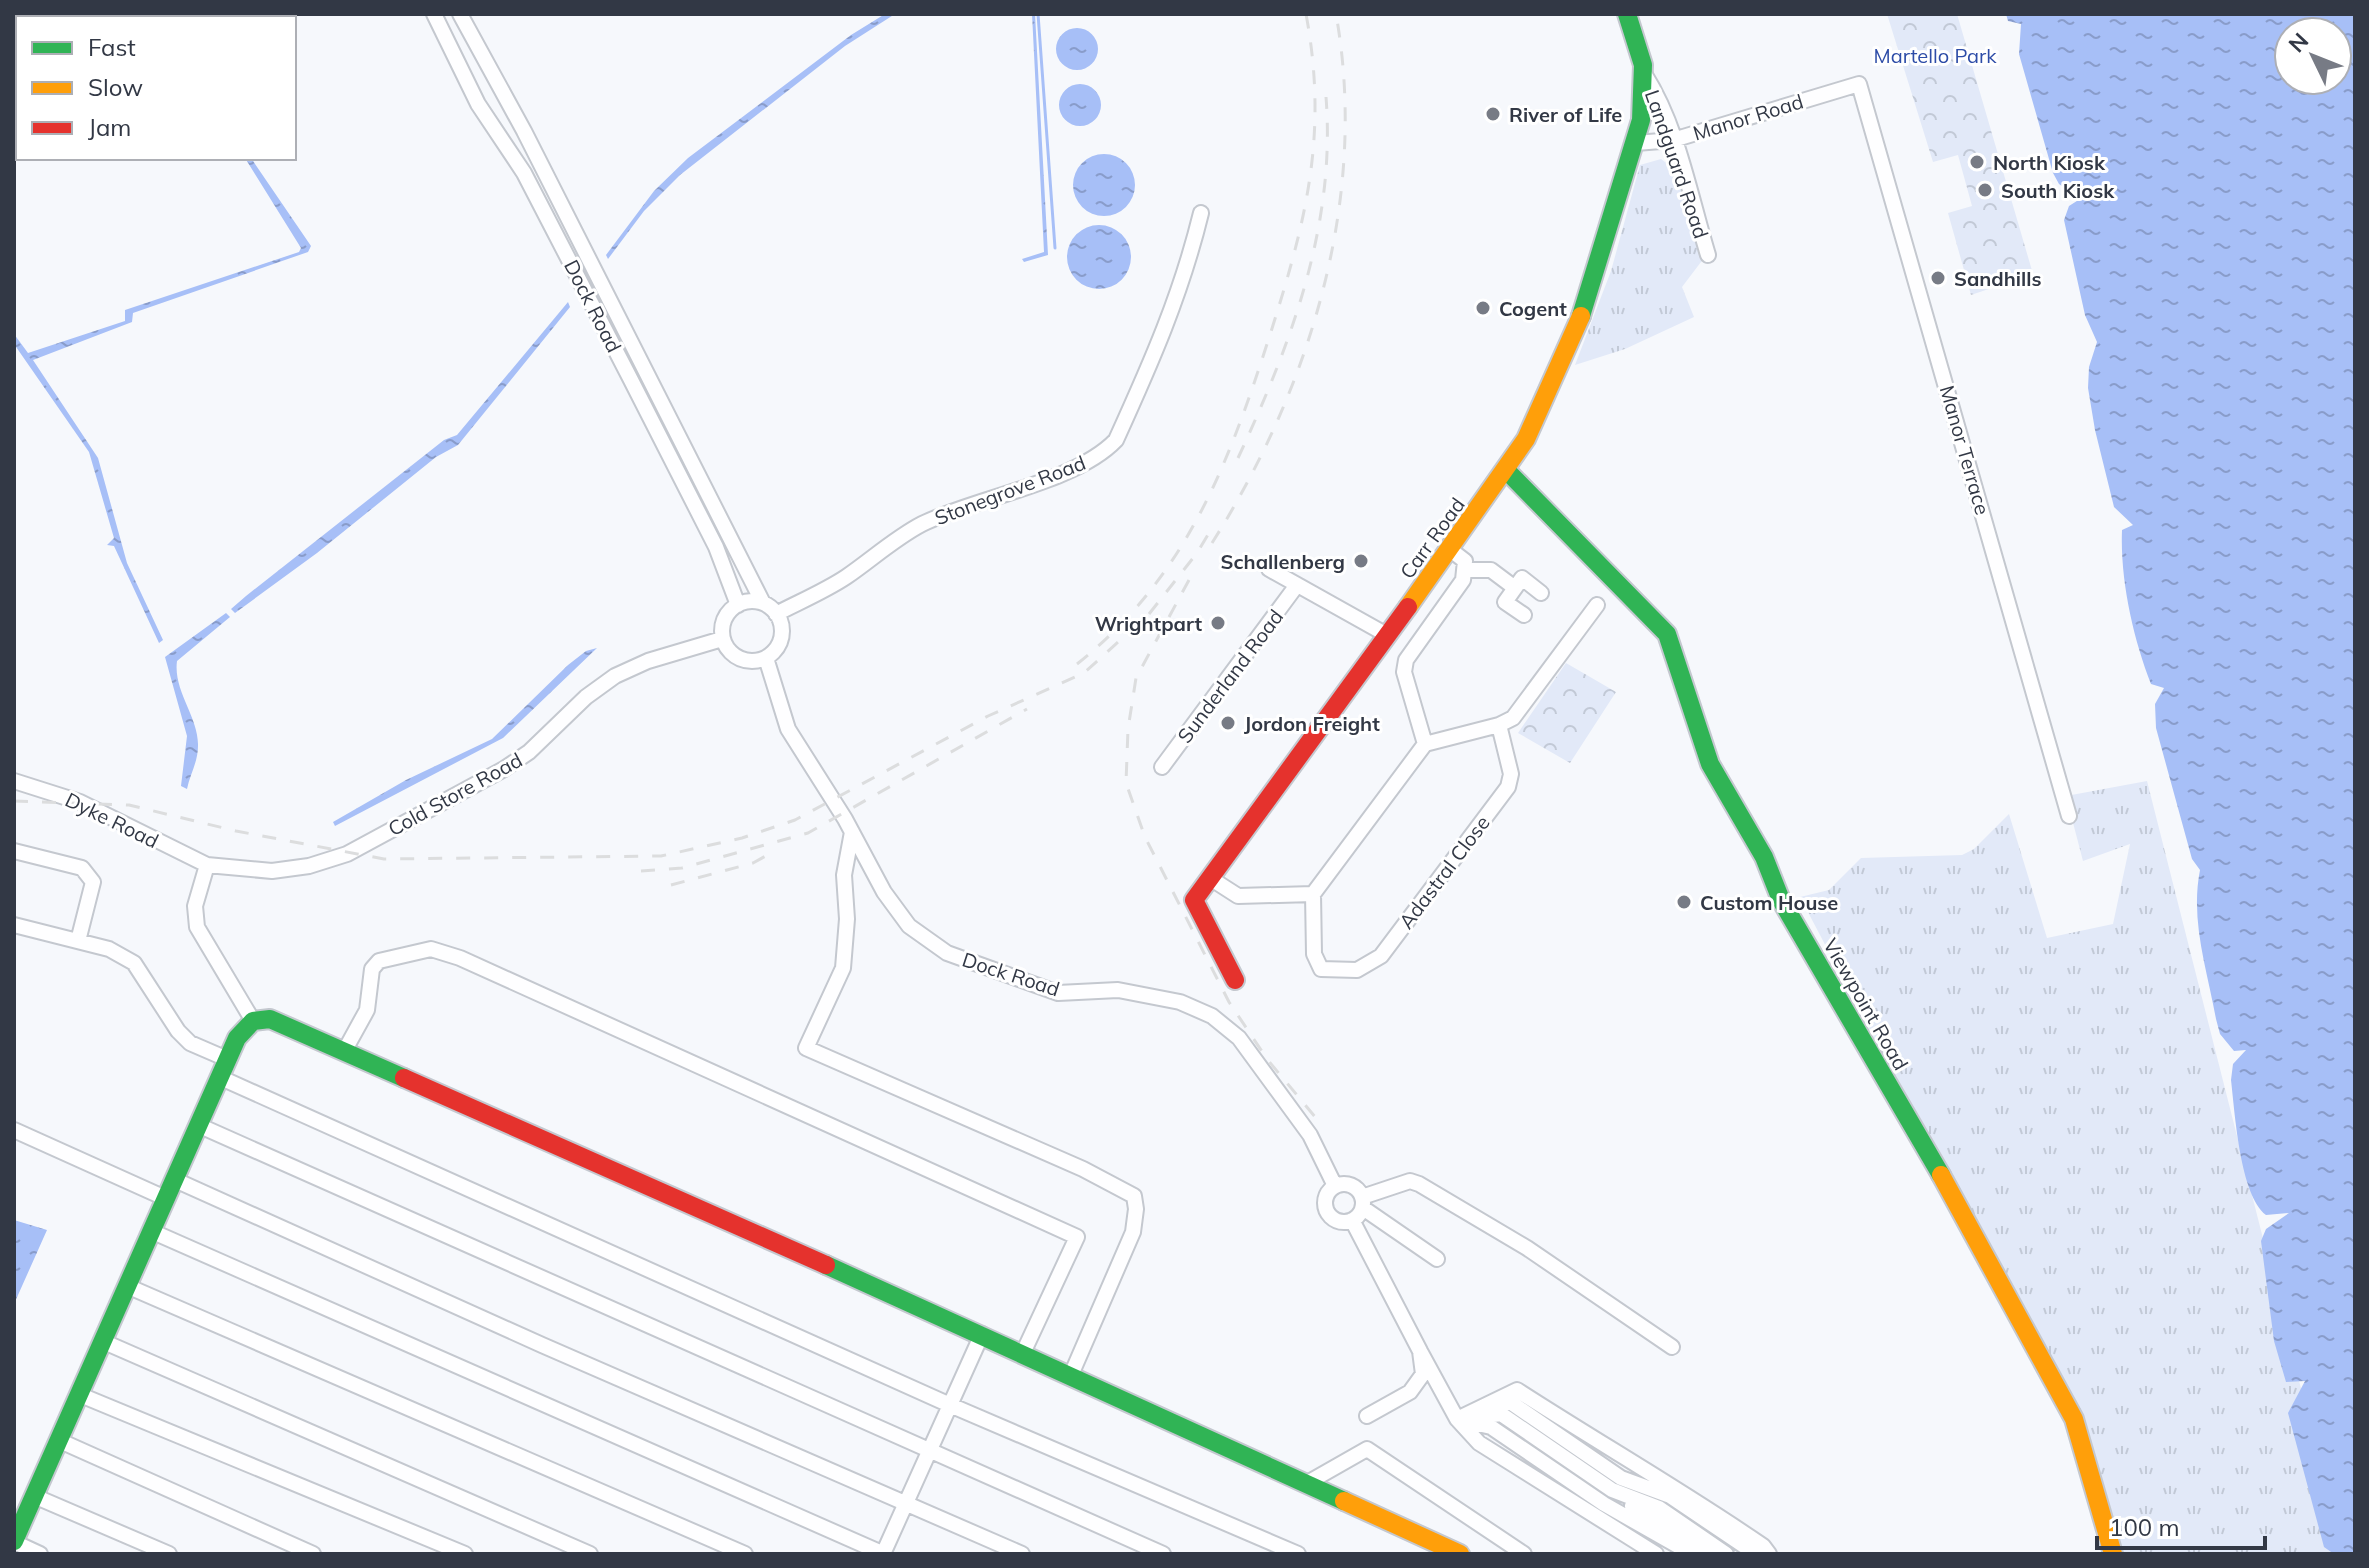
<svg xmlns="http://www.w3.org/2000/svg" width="2369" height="1568" font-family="Mulish,sans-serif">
	<defs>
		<pattern id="grass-tufts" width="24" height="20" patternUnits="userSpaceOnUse" patternTransform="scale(2)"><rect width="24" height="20" fill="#e2e9f8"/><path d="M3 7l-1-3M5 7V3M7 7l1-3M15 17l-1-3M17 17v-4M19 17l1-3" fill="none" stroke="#c2c9d6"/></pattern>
		<pattern id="park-crowns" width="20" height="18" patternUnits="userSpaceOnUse" patternTransform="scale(2)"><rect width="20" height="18" fill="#e2e9f8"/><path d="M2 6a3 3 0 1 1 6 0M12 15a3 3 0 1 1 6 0" fill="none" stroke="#c2c9d6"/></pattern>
		<pattern id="water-ripples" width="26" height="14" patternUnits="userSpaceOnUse" patternTransform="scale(2)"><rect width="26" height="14" fill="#a7bff7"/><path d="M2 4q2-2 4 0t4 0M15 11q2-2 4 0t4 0" fill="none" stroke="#899cca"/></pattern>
	</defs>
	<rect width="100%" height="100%" fill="#f6f8fc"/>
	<path fill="url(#grass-tufts)" d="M1661,159L1673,168L1704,258L1682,287L1694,317L1625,349L1575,365L1611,271L1640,165Z
		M2147,781L2343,1554H2123L2085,1421L1901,1089L1800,897L1829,890L1861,858L1962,855L1974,849L2009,814L2047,938L2113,924L2130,844L2083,861L2066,796Z"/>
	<path fill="url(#park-crowns)" d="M1887,14H1957L2033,274L1971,295L1948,213L1972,206L1958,155L1933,162Z
		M1566,663L1616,692L1570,763L1518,733Z"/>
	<path fill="url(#water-ripples)" fill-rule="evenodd" d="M885,14H895L845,46L680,175L644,211L608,259L606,255L654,191L688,158L851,35Z
		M1032,14H1035L1048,255L1024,262L1022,259L1044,252Z
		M2006,14H2355V1554H2334L2324,1547L2288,1413L2305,1381L2286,1382L2274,1341L2261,1241L2266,1229L2289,1213L2266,1215C2240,1195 2235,1114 2231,1080L2233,1064L2246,1050L2234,1051L2220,1034L2216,1019C2207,969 2190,921 2200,870L2192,859L2156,728L2155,704L2164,688L2151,684C2133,638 2120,580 2122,530L2133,525L2114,507L2095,430L2088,388L2089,367L2097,342L2085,315L2064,220L2069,206L2080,199L2059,184L2053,173L2019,54L2021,24L2008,21ZM2289,32H2337V80H2289Z
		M1056 49a21 21 0 1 1 42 0a21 21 0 1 1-42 0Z
		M1059 105a21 21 0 1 1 42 0a21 21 0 1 1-42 0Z
		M1073 185a31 31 0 1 1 62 0a31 31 0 1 1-62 0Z
		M245,158H251L311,246L308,252L133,313L132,322L33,360L98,458L127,563L163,640L159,643L114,546L107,545L114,538L89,452L14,344V334L28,353L125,321V310L299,252L301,248Z
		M1067 257a32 32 0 1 1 64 0a32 32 0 1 1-64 0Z
		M568,302L570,307L458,445L436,457L317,553L235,613L231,609L246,596L444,440L457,435Z
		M226,613L230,617L177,661C173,691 199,717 198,746C198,762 190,774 187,789L181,786L187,736L165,657Z
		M597,648L503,738L335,826L333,822L406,780L492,739L568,665L586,651Z
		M14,1220L47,1230L14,1304Z"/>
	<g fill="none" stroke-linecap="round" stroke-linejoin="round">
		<path stroke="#a7bff7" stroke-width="3" d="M1038,14L1055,248"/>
		<defs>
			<path id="street" d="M434,14L478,104L524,173L631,380L716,547L738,605
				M460,14L524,131L763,603
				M1645,75C1678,127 1690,196 1708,255
				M1636,143L1673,140L1859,84L2069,816
				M1269,569L1387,635
				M1466,570H1491L1515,588L1522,578L1541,593
				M1515,588L1505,602L1524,615
				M722 631a30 30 0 1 1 60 0a30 30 0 1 1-60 0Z
				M776,614C799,602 825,591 846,577C871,560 895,538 922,524C977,497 1075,483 1116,440C1151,363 1181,295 1201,213
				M766,658L788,729L845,819L884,892L909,926L947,953L1058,993L1118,990L1180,1002L1212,1016L1239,1038L1310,1135L1335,1186
				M1499,725L1511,774L1508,787L1381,956L1357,970L1321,969L1314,954L1313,894L1425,744Z
				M1499,725L1513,718L1597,605
				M1425,744L1404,672L1406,660L1463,580L1465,561L1452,551
				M1162,767L1297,585
				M14,781L80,802L207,865L272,871L309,866L347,854L504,769L529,752L586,697L615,676L648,661L722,639
				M852,832L844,875L847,919L843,968L806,1048L1083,1169L1134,1196L1136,1209L1133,1232L1071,1375
				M14,851L82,868L93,882L78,941
				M207,865L195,906L197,927L253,1021
				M1210,878L1238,896L1313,894
				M14,925L109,949L134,963L178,1031L190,1043L227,1059
				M345,1050L367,1010L372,969L379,961L431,949L460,958L1077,1237L1023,1353
				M219,1077L950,1405L1298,1554
				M198,1125L1163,1554
				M14,1130L165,1198
				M173,1179L542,1345L1022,1554
				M1325 1203a19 19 0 1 1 38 0a19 19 0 1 1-38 0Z
				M1362,1197L1410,1181L1419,1184L1527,1248L1672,1347
				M1363,1208L1437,1259
				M1352,1220L1420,1351L1423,1374L1410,1392L1367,1416
				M151,1231L884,1554
				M127,1286L745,1554
				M102,1341L590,1554
				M1420,1351L1457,1419L1479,1443L1656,1554
				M78,1394L465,1554
				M1495,1406L1510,1402L1621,1478L1670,1496L1756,1554
				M1469,1418L1501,1414L1612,1490L1659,1508L1726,1554
				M1457,1419L1517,1390C1599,1443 1683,1491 1763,1546L1769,1554
				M1465,1421L1491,1427L1604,1504L1692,1554
				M58,1440L313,1554
				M1309,1482L1367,1449L1524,1554
				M34,1496L169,1554
				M1632,1506L1709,1554
				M14,1542L40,1554
				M883,1554L982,1334"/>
			<path id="fast" d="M1581,316L1641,120L1643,65L1627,14
				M1507,471L1667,634L1710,764L1764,857L1781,900L1941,1175
				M826,1265L1344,1501
				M14,1541L237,1038L253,1021L270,1019L404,1078"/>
			<path id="slow" d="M1408,607L1526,439L1581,316
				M1941,1175L2074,1419L2113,1554
				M1344,1501L1460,1554"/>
			<path id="jam" d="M1235,980L1194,900L1408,607
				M404,1078L826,1265"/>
		</defs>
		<use href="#street" stroke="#c4c8cf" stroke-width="18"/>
		<use href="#fast" stroke="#c4c8cf" stroke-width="22"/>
		<use href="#slow" stroke="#c4c8cf" stroke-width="22"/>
		<use href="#jam" stroke="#c4c8cf" stroke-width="22"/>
		<use href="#street" stroke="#fefeff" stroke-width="14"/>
		<use href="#fast" stroke="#30b455" stroke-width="18"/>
		<use href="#slow" stroke="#ff9f0a" stroke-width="18"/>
		<use href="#jam" stroke="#e5322d" stroke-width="18"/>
		<path stroke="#dcddde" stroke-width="3" stroke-dasharray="14 14" stroke-linecap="butt" d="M1238,458C1291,344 1336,225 1326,97
			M1212,543C1310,388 1369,198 1336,14
			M1189,580L1136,678L1128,729L1126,783L1145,837L1229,1002L1267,1059L1321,1124
			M1077,664C1185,578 1227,468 1268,341C1305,225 1329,137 1306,14
			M14,801L129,805L236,831L384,859L661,856L742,838L795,820L988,716L1084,673L1149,614L1197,553L1212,528
			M641,871L682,868L808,833L1027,709
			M671,885L753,863L773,852"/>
	</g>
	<g fill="#777b85" stroke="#fff" stroke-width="3">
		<circle cx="1493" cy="114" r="8"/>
		<circle cx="1977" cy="162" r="8"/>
		<circle cx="1985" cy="190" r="8"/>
		<circle cx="1938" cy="278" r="8"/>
		<circle cx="1483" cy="308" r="8"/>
		<circle cx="1361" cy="561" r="8"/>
		<circle cx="1218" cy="623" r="8"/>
		<circle cx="1228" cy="723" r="8"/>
		<circle cx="1684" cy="902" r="8"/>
	</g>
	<g text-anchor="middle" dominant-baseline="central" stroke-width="6" stroke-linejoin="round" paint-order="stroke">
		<g font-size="20" fill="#2d4ca7" stroke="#fff">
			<text x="1935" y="55">Martello Park</text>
		</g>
		<g font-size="20" font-weight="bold" fill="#323845" stroke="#fff" text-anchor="start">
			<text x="1509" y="114">River of Life</text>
			<text x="1993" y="162">North Kiosk</text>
			<text x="2001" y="190">South Kiosk</text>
			<text x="1954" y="278">Sandhills</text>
			<text x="1499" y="308">Cogent</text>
			<text x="1345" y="561" text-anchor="end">Schallenberg</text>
			<text x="1202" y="623" text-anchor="end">Wrightpart</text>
			<text x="1244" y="723">Jordon Freight</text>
			<text x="1700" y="902">Custom House</text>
		</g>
		<g font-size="20" fill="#323845" stroke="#fff">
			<text transform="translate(1748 117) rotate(-17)">Manor Road</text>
			<text transform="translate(1677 164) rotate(71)">Landguard Road</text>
			<text transform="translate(593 306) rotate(63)">Dock Road</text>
			<text transform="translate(1965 450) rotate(74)">Manor Terrace</text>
			<text transform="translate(1010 490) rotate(-21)">Stonegrove Road</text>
			<text transform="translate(1432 538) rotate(-54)">Carr Road</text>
			<text transform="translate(1230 676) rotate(-53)">Sunderland Road</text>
			<text transform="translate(455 794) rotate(-29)">Cold Store Road</text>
			<text transform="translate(112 820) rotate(26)">Dyke Road</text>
			<text transform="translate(1444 872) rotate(-53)">Adastral Close</text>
			<text transform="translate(1011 974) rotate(18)">Dock Road</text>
			<text transform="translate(1866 1004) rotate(60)">Viewpoint Road</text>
		</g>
	</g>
	<rect width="2369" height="1568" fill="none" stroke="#323845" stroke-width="32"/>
	<rect x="16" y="16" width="280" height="144" fill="#ffffff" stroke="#adafb5" stroke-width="2"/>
	<rect x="32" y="42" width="40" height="12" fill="#30b455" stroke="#adafb5" stroke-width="2"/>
	<text x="88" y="56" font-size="24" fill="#323845">Fast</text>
	<rect x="32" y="82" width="40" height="12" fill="#ff9f0a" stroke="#adafb5" stroke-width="2"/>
	<text x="88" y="96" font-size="24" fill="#323845">Slow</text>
	<rect x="32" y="122" width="40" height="12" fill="#e5322d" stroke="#adafb5" stroke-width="2"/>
	<text x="88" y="136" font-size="24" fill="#323845">Jam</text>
	<g transform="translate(2313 56) rotate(313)"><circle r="38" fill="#ffffff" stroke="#adafb5" stroke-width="2"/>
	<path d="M0-6L14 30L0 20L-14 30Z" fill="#777b85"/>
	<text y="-12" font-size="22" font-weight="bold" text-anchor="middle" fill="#323845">N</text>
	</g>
	<path d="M2097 1536v12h168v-12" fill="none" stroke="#323845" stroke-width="4"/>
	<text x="2109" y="1536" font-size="24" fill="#323845" stroke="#ffffff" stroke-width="6" paint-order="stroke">100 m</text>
</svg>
